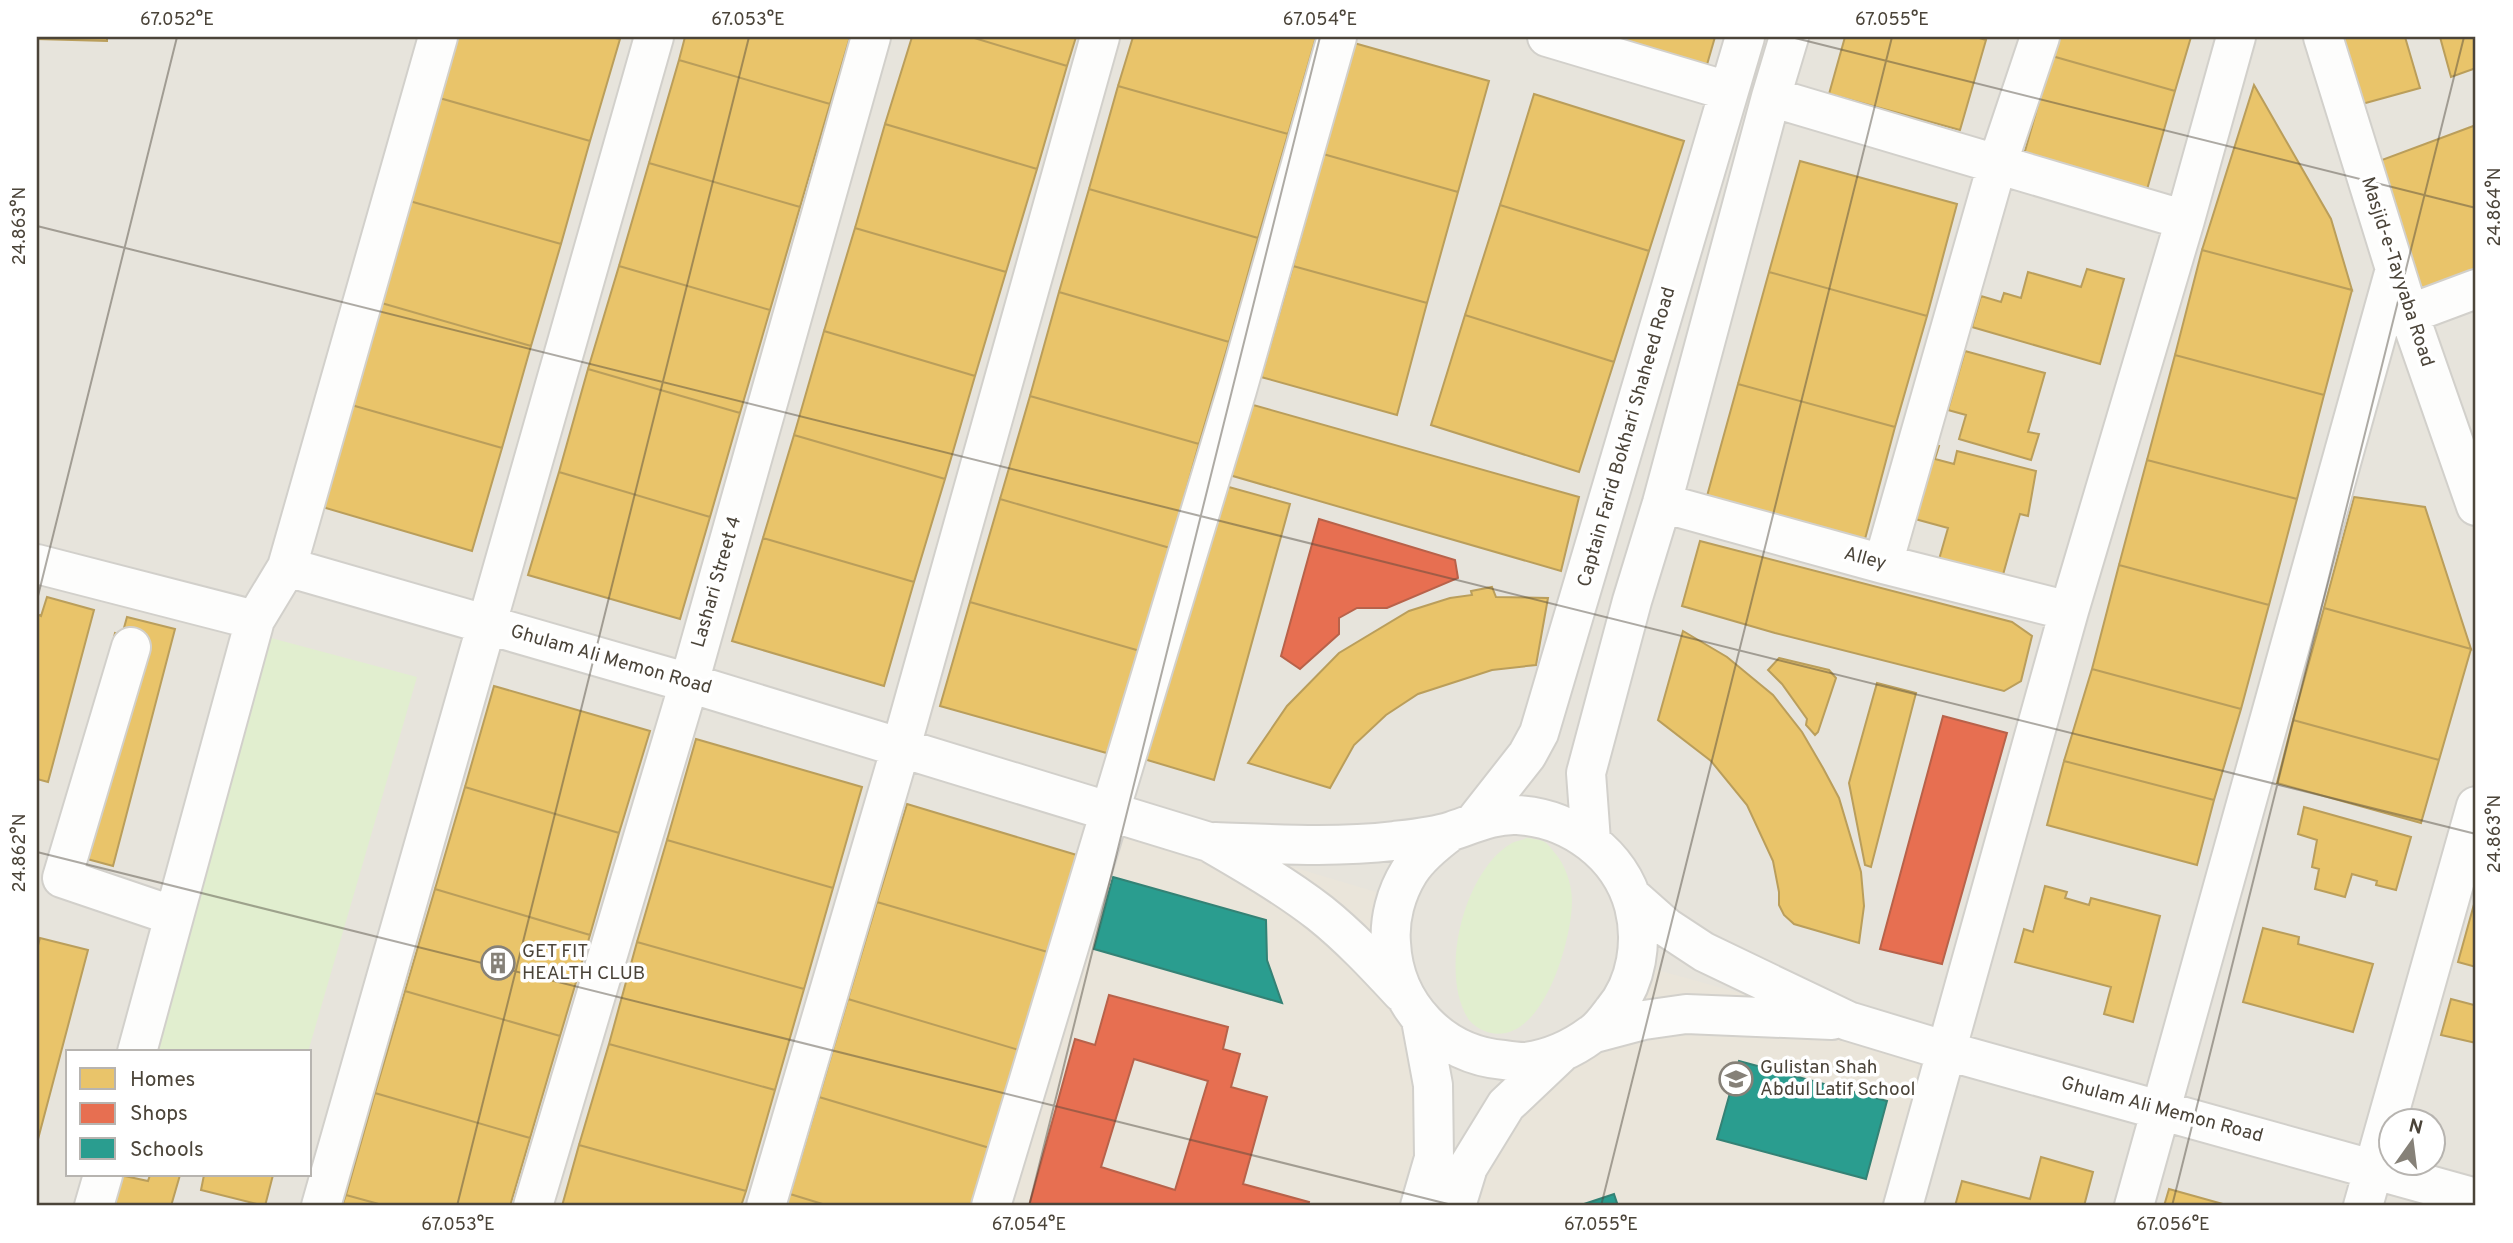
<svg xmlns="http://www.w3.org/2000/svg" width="2513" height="1243" font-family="Overpass,sans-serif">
	<rect width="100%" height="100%" fill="#f4f2ee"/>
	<path fill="#e7e4dc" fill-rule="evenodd" d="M37,37H2476V1206H37ZM68,1052H310V1175H68ZM2390,1120H2432V1162H2390Z"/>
	<path fill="#eae5da" d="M1109,812L1396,898L1421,1020L1420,1206H991Z
		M1636,964L1947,1051L1903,1206H1456L1468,1167Z"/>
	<path fill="#e1eecf" d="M271,638L417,677L308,1052H158Z
		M1527,838C1532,839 1538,839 1543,841C1547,843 1551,848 1554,852C1565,864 1572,884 1572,901C1572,940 1542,1049 1487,1032C1481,1030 1473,1025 1469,1020C1438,974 1464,870 1512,843C1516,841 1522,840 1527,838Z"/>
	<path fill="#e9c46a" stroke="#ba9e5b" stroke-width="2" d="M37,37H107V41L37,39Z
		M453,37H611L620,39L590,141L436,97Z
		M685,37H850L830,104L679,60Z
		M912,37H971L1067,66L1037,169L885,124Z
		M971,37H1076L1067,66Z
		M1133,37H1316L1288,134L1118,86Z
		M1593,37H1715L1706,68Z
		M1845,37H1976L1986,40L1960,130L1829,94Z
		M2058,37H2191L2175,91L2052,56Z
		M2342,37H2405L2420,88L2362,104Z
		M2440,37H2476V68L2451,77Z
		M1354,43L1489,81L1458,192L1323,154Z
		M2052,56L2175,91L2146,193L2023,158Z
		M679,60L830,104L800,207L649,163Z
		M2254,85L2331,219L2352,290L2202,250Z
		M1118,86L1288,134L1258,238L1089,189Z
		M1534,94L1684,141L1649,251L1500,205Z
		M436,97L590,141L561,244L406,200Z
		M885,124L1037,169L1006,272L855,228Z
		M2476,125V275L2412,299L2363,167Z
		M1323,154L1458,192L1427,303L1293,266Z
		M1800,161L1957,204L1927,316L1769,272Z
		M649,163L800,207L770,310L619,266Z
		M1089,189L1258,238L1229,342L1059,292Z
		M406,200L561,244L531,346L378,302Z
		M1500,205L1649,251L1614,362L1465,315Z
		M855,228L1006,272L975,376L824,331Z
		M2202,250L2352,290L2324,395L2175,355Z
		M619,266L770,310L740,413L588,369Z
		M1293,266L1427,303L1397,415L1261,377Z
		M2087,269L2124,279L2100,364L1972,327L1981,296L2001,302L2004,293L2021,298L2028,272L2081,287Z
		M1769,272L1927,316L1895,427L1738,384Z
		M1059,292L1229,342L1199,444L1030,396Z
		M378,302L531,346L502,448L348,404Z
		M1465,315L1614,362L1579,472L1431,425Z
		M824,331L975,376L945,479L794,435Z
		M1965,351L2045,373L2028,432L2039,434L2031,460L1959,439L1966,415L1948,410Z
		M2175,355L2324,395L2297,499L2147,460Z
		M588,369L740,413L710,517L559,472Z
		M1738,384L1895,427L1865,539L1707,496Z
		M1030,396L1199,444L1170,548L1000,499Z
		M1239,401L1579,497L1561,571L1219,472Z
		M348,404L502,448L472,551L319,506Z
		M794,435L945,479L914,582L763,538Z
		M1925,442L1939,446L1935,459L1954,464L1957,451L2036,471L2028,516L2020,514L1999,589L1936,570L1948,528L1904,516Z
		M2147,460L2297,499L2269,605L2119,565Z
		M559,472L710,517L680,619L528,575Z
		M1218,484L1290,504L1214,780L1144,759Z
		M2354,497L2425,507L2471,649L2324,608Z
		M1000,499L1170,548L1140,651L970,602Z
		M763,538L914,582L884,686L732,641Z
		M1700,541L2012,622L2032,636L2021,681L2004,691L1775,633L1682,606Z
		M2119,565L2269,605L2241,709L2092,669Z
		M1492,587L1496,597L1548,598L1536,665L1492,670L1418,694L1386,715L1354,745L1330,788L1248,763L1287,706L1339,653L1409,611L1450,598L1472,595L1471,591Z
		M47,597L94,610L48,782L37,779V614L41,616Z
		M970,602L1140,651L1110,754L940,706Z
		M2324,608L2471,649L2439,760L2293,720Z
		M127,617L175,629L113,866L65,853L115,633L122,635Z
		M1683,631L1727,657L1773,695L1802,732L1823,768L1839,798L1861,872L1864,906L1859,943L1794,924L1784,915L1779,905V892L1773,861L1747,805L1711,761L1658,720Z
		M1779,658L1829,670L1836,678L1818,732L1815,735L1806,725L1807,719L1782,684L1768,670Z
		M2092,669L2241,709L2214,800L2064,761Z
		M1877,683L1916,693L1871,867L1865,865L1849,783Z
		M494,686L650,731L619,833L465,787Z
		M2293,720L2439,760L2421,823L2277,783Z
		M696,739L862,787L833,888L667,840Z
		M2064,761L2214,800L2197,865L2047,825Z
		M465,787L619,833L590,935L435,889Z
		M907,804L1080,856L1051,953L877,902Z
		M2304,807L2411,837L2396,890L2376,885L2377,881L2352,874L2345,897L2315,889L2319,869L2312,867L2317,840L2298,834Z
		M667,840L833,888L804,989L637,942Z
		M2045,886L2067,892L2065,898L2089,905L2091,898L2160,916L2133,1022L2104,1014L2111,987L2015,962L2024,929L2033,932Z
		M435,889L590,935L560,1036L405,991Z
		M2476,897V967L2458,962Z
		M877,902L1051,953L1022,1051L848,999Z
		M2263,928L2299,937L2298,944L2373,964L2353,1032L2243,1002Z
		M40,938L88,950L37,1143V949Z
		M637,942L804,989L775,1090L609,1044Z
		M405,991L560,1036L530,1138L375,1093Z
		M2476,998V1043L2441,1035L2451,999L2474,1005Z
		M848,999L1022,1051L993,1149L819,1097Z
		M609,1044L775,1090L746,1191L579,1145Z
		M375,1093L530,1138L510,1206H386L346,1195Z
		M819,1097L993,1149L976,1206H829L790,1194Z
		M579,1145L746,1191L741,1206H562Z
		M2041,1157L2093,1172L2084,1206H1955L1962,1181L2030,1199Z
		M120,1175L148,1181L150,1175H180L171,1206H112Z
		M204,1175H273L265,1206L201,1190Z
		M2169,1189L2230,1206H2164Z
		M790,1194L829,1206H786Z
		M346,1195L386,1206H342Z"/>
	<path fill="#e76f51" stroke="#b8624a" stroke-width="2" fill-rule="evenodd" d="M1319,519L1455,560L1458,578L1387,608H1357L1339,618V634L1300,669L1281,656Z
		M1943,716L2007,733L1942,964L1880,949Z
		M1109,995L1228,1027L1223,1049L1240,1054L1231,1087L1267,1097L1243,1184L1309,1202L1308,1206H1029L1075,1039L1095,1045ZM1134,1059L1208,1081L1175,1190L1101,1167Z"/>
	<path fill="#2a9d8f" stroke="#348275" stroke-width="2" d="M1113,877L1266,920L1267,960L1282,1003L1094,949Z
		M1739,1061L1887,1101L1866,1179L1717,1139Z
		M1614,1194L1618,1206H1578Z"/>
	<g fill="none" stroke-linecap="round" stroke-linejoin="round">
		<defs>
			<path id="minor" d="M1547,37L1728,91
				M2323,37L2409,314L2476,506
				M1771,97L2185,220
				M2409,314L2476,289
				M1662,503L1883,564L2069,611
				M37,564L255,620L287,567L689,683L1209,842C1247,864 1285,886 1320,913C1350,937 1376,965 1402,993
				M1883,564L1997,165L2040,37
				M287,567L438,37
				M131,647L62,878L174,916
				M1476,820L1527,755L1539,733L1745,37
				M1591,841L1586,773L1632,601L1662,503L1771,97L1789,37
				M1215,842C1274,844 1335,848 1394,841C1412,839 1434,837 1452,831C1473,824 1494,814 1517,815C1571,818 1620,854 1634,906C1643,941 1637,983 1613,1011C1607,1019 1600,1029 1592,1034C1572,1049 1549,1059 1525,1062C1518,1062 1510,1061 1504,1060C1441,1055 1394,1005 1391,943C1389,919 1396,893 1409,872C1419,856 1434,844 1450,832
				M1631,896L1666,927L1704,952L1848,1021L1947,1051L2476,1198
				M1595,1033L1644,1020L1686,1014L1832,1020
				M137,1052L255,620
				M94,1206L103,1175
				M321,1206L654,37
				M533,1206L689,683L871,37
				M766,1206L901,747L1100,37
				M991,1206L1237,390L1337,37
				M1420,1206L1434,1158L1433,1085L1421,1020
				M1456,1206L1468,1167L1506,1105L1560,1054
				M1903,1206L2069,611L2185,220L2236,37
				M2134,1206L2395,269
				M2363,1206L2476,806"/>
		</defs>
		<use href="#minor" stroke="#d2d0cb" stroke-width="42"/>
		<use href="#minor" stroke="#fdfdfc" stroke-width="38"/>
	</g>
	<path fill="none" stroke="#4b4439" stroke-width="2" stroke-opacity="0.45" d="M1791,37L2476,208M37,226L2476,834M37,600L177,37M37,852L1456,1206M457,1206L749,37M1029,1206L1320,37M1601,1206L1892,37M2172,1206L2464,37"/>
	<defs>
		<symbol id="building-ring" viewBox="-11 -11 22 22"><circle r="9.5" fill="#fff" stroke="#868178" stroke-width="1.5"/><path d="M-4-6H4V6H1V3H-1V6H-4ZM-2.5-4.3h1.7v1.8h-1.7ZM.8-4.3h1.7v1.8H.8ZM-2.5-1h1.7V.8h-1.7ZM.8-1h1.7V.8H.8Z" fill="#868178"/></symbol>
		<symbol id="school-ring" viewBox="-11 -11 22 22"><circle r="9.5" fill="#fff" stroke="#868178" stroke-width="1.5"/><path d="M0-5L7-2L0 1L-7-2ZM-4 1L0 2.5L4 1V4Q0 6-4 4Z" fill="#868178"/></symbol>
	</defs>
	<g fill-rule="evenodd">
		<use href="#building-ring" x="479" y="944" width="38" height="38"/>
		<use href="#school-ring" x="1717" y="1060" width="38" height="38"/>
	</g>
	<g text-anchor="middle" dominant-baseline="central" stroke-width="7" stroke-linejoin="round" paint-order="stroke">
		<g font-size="19" fill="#4b4439" stroke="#fff">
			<text transform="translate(2397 272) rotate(72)">Masjid-e-Tayyaba Road</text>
			<text transform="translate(1627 437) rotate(-74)">Captain Farid Bokhari Shaheed Road</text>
			<text transform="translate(1865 559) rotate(15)">Alley</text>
			<text transform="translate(717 582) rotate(-74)">Lashari Street 4</text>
			<text transform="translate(611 660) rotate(16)">Ghulam Ali Memon Road</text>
			<text transform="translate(2162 1110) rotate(15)">Ghulam Ali Memon Road</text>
		</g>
		<g font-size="19" fill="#4b4439" stroke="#fff" text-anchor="start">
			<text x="522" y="952">GET FIT<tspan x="522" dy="22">HEALTH CLUB</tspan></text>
			<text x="1760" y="1068">Gulistan Shah<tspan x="1760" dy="22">Abdul Latif School</tspan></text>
		</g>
	</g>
	<rect width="2513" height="1243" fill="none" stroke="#ffffff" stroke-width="77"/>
	<rect x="66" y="1050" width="245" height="126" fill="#ffffff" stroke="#b7b4b0" stroke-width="2"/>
	<rect x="80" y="1068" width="35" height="21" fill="#e9c46a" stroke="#b7b4b0" stroke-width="2"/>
	<text x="130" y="1086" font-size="21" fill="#4b4439">Homes</text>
	<rect x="80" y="1103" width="35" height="21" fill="#e76f51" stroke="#b7b4b0" stroke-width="2"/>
	<text x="130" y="1120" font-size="21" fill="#4b4439">Shops</text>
	<rect x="80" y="1138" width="35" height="21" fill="#2a9d8f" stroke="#b7b4b0" stroke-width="2"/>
	<text x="130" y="1156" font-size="21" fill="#4b4439">Schools</text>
	<g transform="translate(2412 1142) rotate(14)"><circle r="33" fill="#ffffff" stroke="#b7b4b0" stroke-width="2"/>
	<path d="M0-5L12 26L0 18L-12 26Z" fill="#868178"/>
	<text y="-10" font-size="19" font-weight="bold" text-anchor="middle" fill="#4b4439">N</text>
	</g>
	<rect x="38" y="38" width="2436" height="1166" fill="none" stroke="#4b4439" stroke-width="2.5"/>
	<g font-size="18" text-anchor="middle" fill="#4b4439">
		<text x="177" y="25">67.052°E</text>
		<text x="748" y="25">67.053°E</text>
		<text x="1320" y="25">67.054°E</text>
		<text x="1892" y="25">67.055°E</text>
		<text transform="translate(2494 207) rotate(-90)" y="6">24.864°N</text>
		<text transform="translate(19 226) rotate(-90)" y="6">24.863°N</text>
		<text transform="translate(2494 834) rotate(-90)" y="6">24.863°N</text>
		<text transform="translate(19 853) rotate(-90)" y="6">24.862°N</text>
		<text x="458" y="1230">67.053°E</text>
		<text x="1029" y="1230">67.054°E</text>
		<text x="1601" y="1230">67.055°E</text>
		<text x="2173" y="1230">67.056°E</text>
	</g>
</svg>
